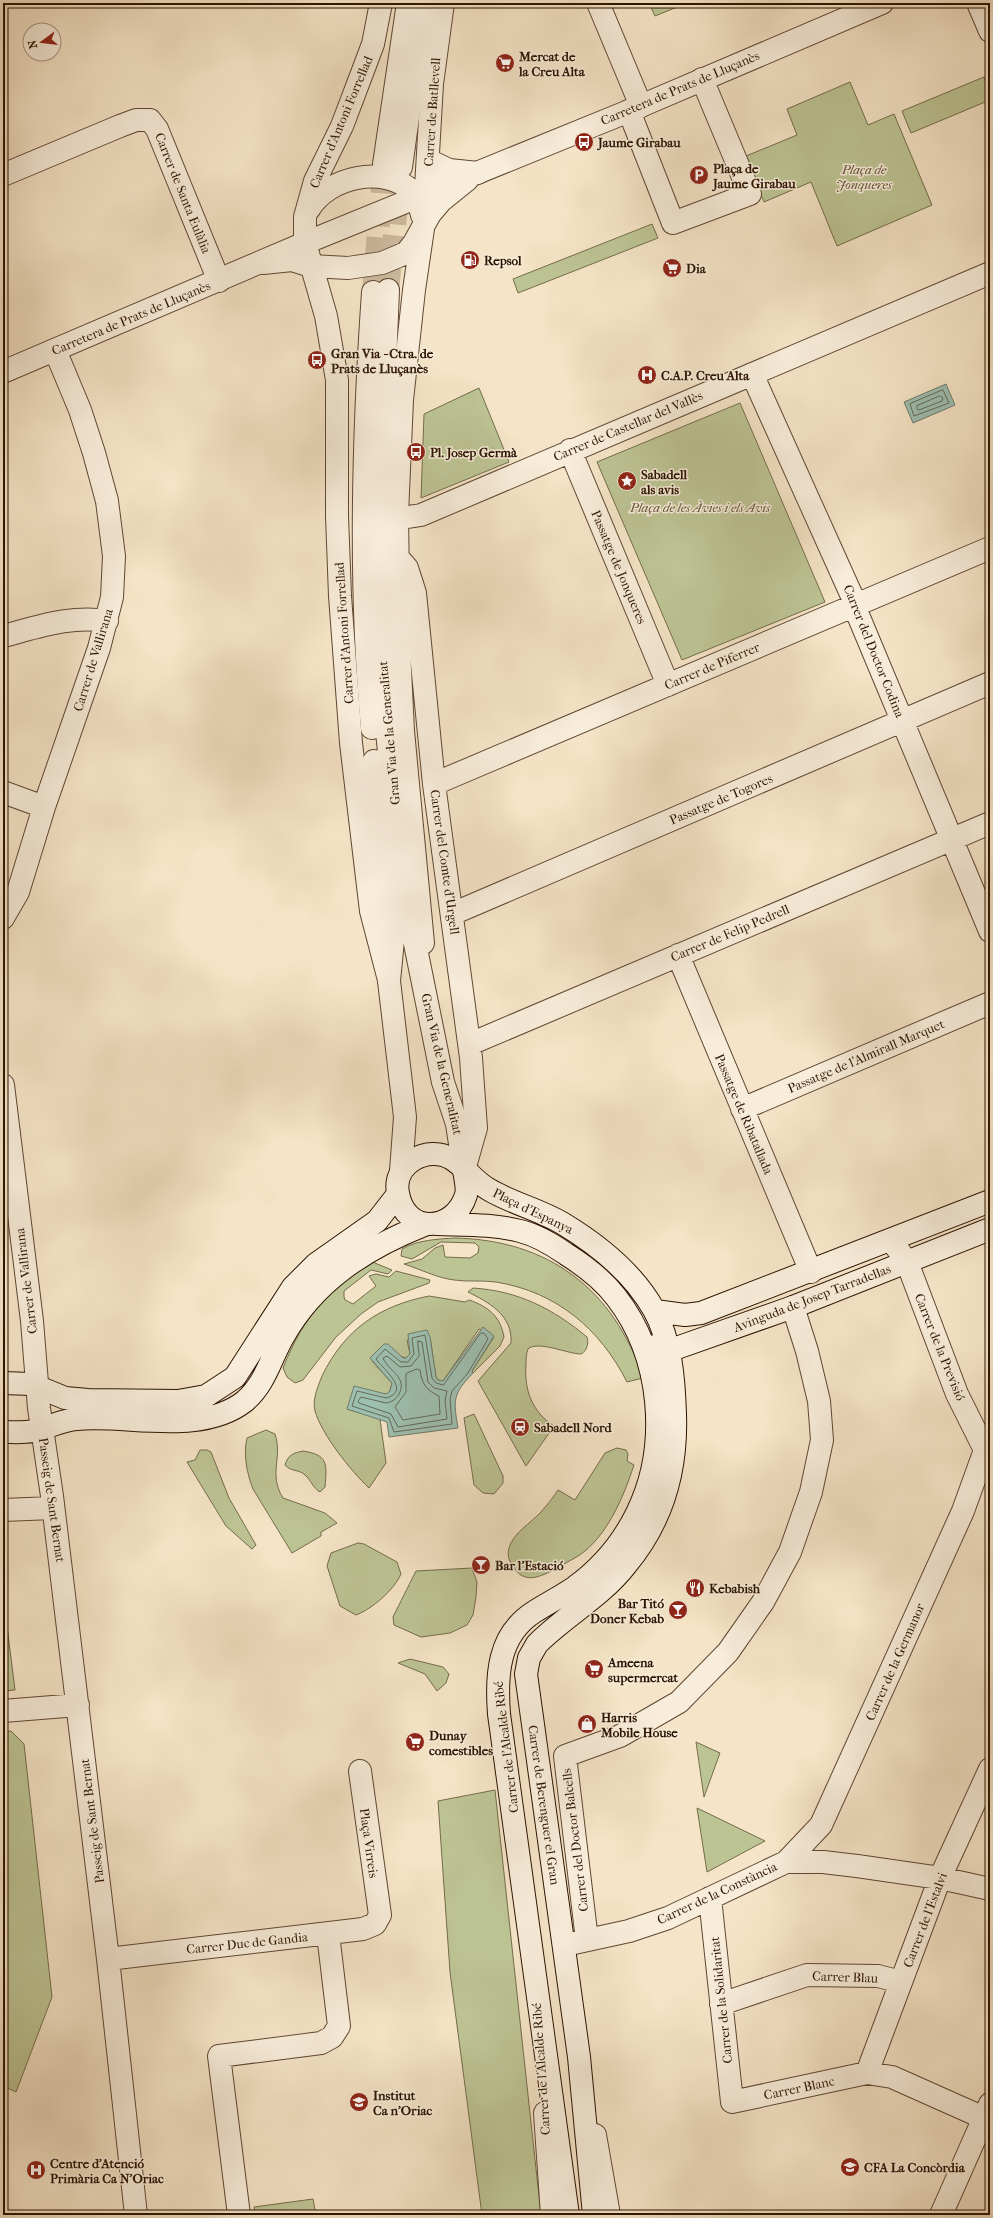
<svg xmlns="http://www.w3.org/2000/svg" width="993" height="2218" font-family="'IM FELL French Canon',serif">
	<rect width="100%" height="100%" fill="#f5e4c7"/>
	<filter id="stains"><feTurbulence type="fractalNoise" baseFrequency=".005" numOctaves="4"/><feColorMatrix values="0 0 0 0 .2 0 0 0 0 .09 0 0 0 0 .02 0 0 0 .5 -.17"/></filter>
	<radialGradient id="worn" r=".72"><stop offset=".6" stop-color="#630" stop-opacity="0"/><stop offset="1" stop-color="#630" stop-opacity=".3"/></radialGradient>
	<path fill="#bdc494" stroke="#746c4a" d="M649,3H655L657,8L669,3H687L655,16Z
		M984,77L990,90V100L911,133L902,111Z
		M850,82L868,125L894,114L932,205L837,246L811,182L764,202L746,156L797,135L787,109Z
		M652,224L658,238L518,293L513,279Z
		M479,388L509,462L421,498L424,414Z
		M740,403L825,602L682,660L597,462Z
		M455,1238C548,1240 614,1289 643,1378L627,1382C600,1329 557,1292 496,1282C482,1280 468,1282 454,1280C437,1278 420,1269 404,1264L422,1259L435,1248L443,1245L445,1257L470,1258L478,1253L479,1247L475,1243L441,1242L412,1259L401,1256L402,1249C417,1240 438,1239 455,1238Z
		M370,1261L392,1270L388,1274L371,1270L344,1291V1297L345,1300L353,1304L376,1286L369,1276L376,1274L389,1277L396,1271L430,1280L429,1283L378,1302L361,1314L336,1337L303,1380L295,1383L287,1377L283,1368C304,1315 326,1295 370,1261Z
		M473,1288C519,1291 553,1309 587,1337C589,1343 587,1351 581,1354C568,1354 537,1340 528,1349C526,1354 526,1359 526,1364C524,1390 532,1412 554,1426L526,1466L478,1381L511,1343C513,1315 488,1302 468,1292Z
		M429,1296L465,1302L469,1300C489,1307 500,1316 504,1337L500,1346L473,1373L472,1371L494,1337L479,1329L443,1381L438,1380L436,1377L430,1337L407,1340L410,1354L406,1358L400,1356L372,1361L392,1383L390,1391L386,1395L382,1394L347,1409L380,1419L386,1463L369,1488C351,1471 322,1435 315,1411C312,1400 318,1386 322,1376C345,1329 379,1306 429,1296Z
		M474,1414L503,1476V1483L494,1494L483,1493L474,1485L464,1418Z
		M266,1430L275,1434C283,1458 268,1474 283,1498L325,1513L337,1523L321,1532V1536L292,1553L253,1489C247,1474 243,1454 247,1438Z
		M617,1448L626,1450L628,1454L627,1461L634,1465C624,1495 610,1530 585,1551C579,1556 571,1560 564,1564C549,1572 527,1588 514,1568C509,1562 507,1555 509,1548C513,1533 531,1523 541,1512C547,1505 553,1498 558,1490L575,1500L605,1453Z
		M200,1450H207L211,1452L229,1498L256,1545L252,1549L226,1526L187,1462L195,1460Z
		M303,1451C328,1455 327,1463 325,1487L320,1492C313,1488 311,1480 305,1475C299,1469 291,1472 285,1465C288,1455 293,1453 303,1451Z
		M358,1543L364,1544L397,1562L401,1574C394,1590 372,1609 356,1615L340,1606L327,1566L331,1553Z
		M472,1568L477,1582L476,1597L473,1615L467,1625L450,1633L421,1637L394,1625L393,1617L416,1571Z
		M3,1594L15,1690L3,1691Z
		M410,1659L443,1667L449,1674L446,1683L437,1691L425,1674L398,1663Z
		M11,1731L24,1744L52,1997L16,2092L3,2086V1732Z
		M696,1742L720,1753L704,1797Z
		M495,1790L541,2215H482L450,1972L438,1801Z
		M697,1808L765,1841L707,1872Z
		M313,2199L316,2215H255L254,2207Z"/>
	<path fill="#9dbfb0" stroke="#707a6a" d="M946,384L955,405L913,423L904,402Z
		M483,1327L494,1336L472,1371L473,1373C453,1394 453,1399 458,1428L389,1437L387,1422L347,1409L354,1386L386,1394L390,1391L392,1383L370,1358L384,1344H388L403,1358H406L410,1354L408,1334L427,1330L430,1337L436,1377L438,1380L443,1381Z"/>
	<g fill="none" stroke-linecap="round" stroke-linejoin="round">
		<path stroke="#646958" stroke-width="1" d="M943,390L949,403L914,416L910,404Z
			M940,396L943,398L942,401L919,410L917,409V406Z
			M481,1333H484L488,1339L468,1373L452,1391L450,1399L452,1424L394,1432L389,1418L352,1406L357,1391L386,1398C412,1391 383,1369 376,1359L385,1349L401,1362H408L414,1354L412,1338L425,1335L432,1378L436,1383L443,1385Z
			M418,1341L422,1342L428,1382L434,1388L447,1391L445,1400L447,1419L398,1427L391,1414L359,1403L358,1401L361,1397L386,1403C392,1402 396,1399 399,1394C408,1377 388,1371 383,1358L387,1356L400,1367L411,1366L419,1356Z
			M417,1369L420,1370C422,1384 426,1390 439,1396L440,1414L403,1420L395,1407L406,1392V1374Z"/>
		<path stroke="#cdba9f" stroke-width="22" stroke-dasharray="22 11" stroke-linecap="butt" d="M388,290L399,188
			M373,292L384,164"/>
		<defs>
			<path id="minor" d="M381,3L373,44L364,68L342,126L315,181L305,217V243L326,316L337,380V516L340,596L351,743L371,911L389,980
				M598,3L641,106
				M978,3L990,31
				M629,111L673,223L750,194L702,79
				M428,160L449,170L478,173
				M3,175L120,126L136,120H150L157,129L219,281
				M309,209C328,177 384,164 413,192C418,198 420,207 422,215
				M263,263L292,260L311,266L348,268L382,263L406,253L414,243L430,214L441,201L467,180
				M752,374L856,605L858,615L990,931
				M570,450L668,685
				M397,515L408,517L421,515L990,273
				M400,560L407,568L415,593L434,784L471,1058L476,1128L464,1170
				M3,636C38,627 71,615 107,621
				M434,784L990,548
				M3,792L44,807
				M452,914L990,683
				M3,918L18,892L44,807L99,648L112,597L114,556L107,501L94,453L80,410L55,350
				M423,943L403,731L399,648L397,515L402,400L414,290L424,222L432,84L443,3
				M678,955L811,1272
				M470,1044L990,823
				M3,1085L32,1321L39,1408L52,1496L108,1959L136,2215
				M742,1109L990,1003
				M891,1240L907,1262L957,1394L985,1450L990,1454
				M3,1510L53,1508
				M3,1711L78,1705
				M786,1862L821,1825L963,1511L985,1450
				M710,1898L732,2102L867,2073L892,2077L984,2118
				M587,1940L565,1756L620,1736L679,1702L728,1652L763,1602L790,1552L811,1492L822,1440L819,1401L807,1351L793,1307
				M574,1943L629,1931L668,1918L786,1862H823L857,1866L940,1878L990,1889
				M108,1959L363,1929L375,1924L380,1915L360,1771
				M721,2004L807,1975L878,1976L901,1982
				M867,2073L940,1878L990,1769
				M545,2113L552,2215
				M595,2135L609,2215
				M239,2215L219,2056L321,2043L332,2037L339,2026L328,1934"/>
			<path id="tertiary" d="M384,164L408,3
				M401,167L424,3
				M388,290L379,511L385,711L392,783L408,909L443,1082L457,1124L464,1170
				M3,372L305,243L629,111L882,3
				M372,728C359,583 363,437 373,292
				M374,761L393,940L389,981L405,1117L401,1171
				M941,2215L990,2104"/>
			<path id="secondary" d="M464,1170C465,1178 468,1188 466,1195C454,1233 405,1235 398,1193C392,1164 428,1144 452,1159C465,1167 474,1181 488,1189C511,1203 538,1209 562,1223C597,1244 634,1274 654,1310C671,1340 674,1381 675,1414C677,1470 662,1522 626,1565C601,1597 565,1616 537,1644L529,1658L526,1674L579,2057L594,2215
				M437,1224C465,1225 493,1224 520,1231C536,1235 553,1245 566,1254C585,1266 603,1280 616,1297C662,1356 670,1446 637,1513C623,1542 601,1568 575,1587C562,1596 548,1603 534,1612C498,1635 496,1675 499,1714L568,2215
				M655,1311L685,1315L701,1313L990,1201
				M655,1346L668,1351L793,1307L990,1229
				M3,1383L31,1384L65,1398L88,1400L178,1401L206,1396L235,1377L293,1287L316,1264L377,1221L398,1194
				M3,1432C13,1432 23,1433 33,1431C48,1428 61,1420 77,1419C128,1414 201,1436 245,1401C265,1384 271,1358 283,1337C314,1281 366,1248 424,1225"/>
		</defs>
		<use href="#minor" stroke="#5e4732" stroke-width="24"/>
		<use href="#tertiary" stroke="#5e4732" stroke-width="24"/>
		<use href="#secondary" stroke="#2c1300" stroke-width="24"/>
		<use href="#minor" stroke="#f8eddb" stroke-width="22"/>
		<use href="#tertiary" stroke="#f8eddb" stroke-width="22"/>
		<use href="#secondary" stroke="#f8eddb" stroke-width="22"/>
	</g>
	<defs>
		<symbol id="supermarket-disc" viewBox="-11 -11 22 22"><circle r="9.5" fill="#8f2418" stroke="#f8eddb"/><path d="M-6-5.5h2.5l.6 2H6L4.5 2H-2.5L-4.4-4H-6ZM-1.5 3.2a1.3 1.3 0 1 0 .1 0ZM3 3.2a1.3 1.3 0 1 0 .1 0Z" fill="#fff"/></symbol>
		<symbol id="bus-disc" viewBox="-11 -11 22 22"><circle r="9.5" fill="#8f2418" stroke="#f8eddb"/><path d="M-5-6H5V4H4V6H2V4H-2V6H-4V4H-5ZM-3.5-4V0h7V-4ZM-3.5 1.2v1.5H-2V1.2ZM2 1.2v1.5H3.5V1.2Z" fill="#fff"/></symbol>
		<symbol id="parking-disc" viewBox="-11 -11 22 22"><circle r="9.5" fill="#8f2418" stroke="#f8eddb"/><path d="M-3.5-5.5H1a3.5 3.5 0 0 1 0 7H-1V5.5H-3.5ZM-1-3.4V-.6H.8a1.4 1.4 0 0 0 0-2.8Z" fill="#fff"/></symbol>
		<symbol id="fuel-disc" viewBox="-11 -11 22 22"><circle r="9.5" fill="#8f2418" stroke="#f8eddb"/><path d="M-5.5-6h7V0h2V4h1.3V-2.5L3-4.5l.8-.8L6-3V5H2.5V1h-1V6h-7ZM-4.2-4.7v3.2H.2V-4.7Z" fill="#fff"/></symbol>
		<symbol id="hospital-disc" viewBox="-11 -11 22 22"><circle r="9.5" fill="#8f2418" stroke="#f8eddb"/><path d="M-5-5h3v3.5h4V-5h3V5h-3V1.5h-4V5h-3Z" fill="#fff"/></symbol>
		<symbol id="sight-disc" viewBox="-11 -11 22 22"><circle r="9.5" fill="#8f2418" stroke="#f8eddb"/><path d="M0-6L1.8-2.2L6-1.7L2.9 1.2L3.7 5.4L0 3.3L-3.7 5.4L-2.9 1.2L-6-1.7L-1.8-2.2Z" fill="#fff"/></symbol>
		<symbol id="station-disc" viewBox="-11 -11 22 22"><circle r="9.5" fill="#8f2418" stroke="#f8eddb"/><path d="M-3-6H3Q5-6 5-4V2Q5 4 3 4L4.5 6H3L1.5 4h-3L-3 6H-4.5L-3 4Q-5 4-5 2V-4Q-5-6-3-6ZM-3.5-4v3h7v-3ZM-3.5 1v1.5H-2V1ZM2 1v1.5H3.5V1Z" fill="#fff"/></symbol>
		<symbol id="bar-disc" viewBox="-11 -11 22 22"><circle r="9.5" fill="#8f2418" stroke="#f8eddb"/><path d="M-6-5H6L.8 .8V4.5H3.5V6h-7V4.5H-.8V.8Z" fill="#fff"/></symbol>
		<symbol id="restaurant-disc" viewBox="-11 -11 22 22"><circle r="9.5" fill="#8f2418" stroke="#f8eddb"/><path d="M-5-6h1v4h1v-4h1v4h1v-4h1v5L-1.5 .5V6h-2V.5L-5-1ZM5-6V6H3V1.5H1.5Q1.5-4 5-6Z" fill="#fff"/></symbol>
		<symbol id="shop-disc" viewBox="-11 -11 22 22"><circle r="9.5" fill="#8f2418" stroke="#f8eddb"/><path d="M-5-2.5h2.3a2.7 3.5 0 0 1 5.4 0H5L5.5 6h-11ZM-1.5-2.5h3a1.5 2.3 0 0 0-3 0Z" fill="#fff"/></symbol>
		<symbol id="school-disc" viewBox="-11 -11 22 22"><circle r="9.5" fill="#8f2418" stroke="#f8eddb"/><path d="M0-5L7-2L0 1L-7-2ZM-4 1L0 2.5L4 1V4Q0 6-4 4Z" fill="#fff"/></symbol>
	</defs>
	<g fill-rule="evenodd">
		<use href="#supermarket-disc" x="494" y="52" width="22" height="22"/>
		<use href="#bus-disc" x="573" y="131" width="22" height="22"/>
		<use href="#parking-disc" x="688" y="164" width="22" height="22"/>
		<use href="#fuel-disc" x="459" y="249" width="22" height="22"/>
		<use href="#supermarket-disc" x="661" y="257" width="22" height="22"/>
		<use href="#bus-disc" x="306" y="349" width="22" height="22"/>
		<use href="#hospital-disc" x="636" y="364" width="22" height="22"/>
		<use href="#bus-disc" x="405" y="441" width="22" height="22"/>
		<use href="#sight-disc" x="616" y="470" width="22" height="22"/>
		<use href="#station-disc" x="509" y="1416" width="22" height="22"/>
		<use href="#bar-disc" x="470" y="1554" width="22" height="22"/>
		<use href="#restaurant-disc" x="684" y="1577" width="22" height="22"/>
		<use href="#bar-disc" x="667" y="1599" width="22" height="22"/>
		<use href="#supermarket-disc" x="583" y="1658" width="22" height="22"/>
		<use href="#shop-disc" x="576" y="1713" width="22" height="22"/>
		<use href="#supermarket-disc" x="404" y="1731" width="22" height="22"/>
		<use href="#school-disc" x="348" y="2091" width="22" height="22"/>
		<use href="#school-disc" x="839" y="2156" width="22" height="22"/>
		<use href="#hospital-disc" x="25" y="2159" width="22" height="22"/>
	</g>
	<g text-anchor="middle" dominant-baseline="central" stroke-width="3" stroke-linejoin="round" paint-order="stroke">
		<g font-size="13" font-weight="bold" fill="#2c1300" stroke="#f8eddb" text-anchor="start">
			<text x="519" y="56">Mercat de<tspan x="519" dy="15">la Creu Alta</tspan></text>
			<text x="598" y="142">Jaume Girabau</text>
			<text x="713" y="168">Plaça de<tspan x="713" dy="15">Jaume Girabau</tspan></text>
			<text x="484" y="260">Repsol</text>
			<text x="686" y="268">Dia</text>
			<text x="331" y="353">Gran Via - Ctra. de<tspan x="331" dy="15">Prats de Lluçanès</tspan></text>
			<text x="661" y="375">C.A.P. Creu Alta</text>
			<text x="430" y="452">Pl. Josep Germà</text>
			<text x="641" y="474">Sabadell<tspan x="641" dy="15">als avis</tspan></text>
			<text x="534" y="1427">Sabadell Nord</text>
			<text x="495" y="1565">Bar l'Estació</text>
			<text x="709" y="1588">Kebabish</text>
			<text x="664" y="1603" text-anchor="end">Bar Titó<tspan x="664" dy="15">Doner Kebab</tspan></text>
			<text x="608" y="1662">Ameena<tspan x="608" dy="15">supermercat</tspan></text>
			<text x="601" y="1717">Harris<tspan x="601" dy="15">Mobile House</tspan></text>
			<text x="429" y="1735">Dunay<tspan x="429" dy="15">comestibles</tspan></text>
			<text x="373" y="2095">Institut<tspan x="373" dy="15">Ca n'Oriac</tspan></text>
			<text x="50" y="2163">Centre d'Atenció<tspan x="50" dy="15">Primària Ca N'Oriac</tspan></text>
			<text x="864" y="2167">CFA La Concòrdia</text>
		</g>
		<g font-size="13" fill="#2c1300" stroke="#f8eddb">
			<text transform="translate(680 88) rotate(-23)">Carretera de Prats de Lluçanès</text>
			<text transform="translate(432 112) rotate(-86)">Carrer de Batllevell</text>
			<text transform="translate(341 122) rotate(-67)">Carrer d'Antoni Forrellad</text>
			<text transform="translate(183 193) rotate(68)">Carrer de Santa Eulàlia</text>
			<text transform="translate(131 318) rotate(-23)">Carretera de Prats de Lluçanès</text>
			<text transform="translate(628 426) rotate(-23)">Carrer de Castellar del Vallès</text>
			<text transform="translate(619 567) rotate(67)">Passatge de Jonqueres</text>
			<text transform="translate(344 633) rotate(-94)">Carrer d'Antoni Forrellad</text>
			<text transform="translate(874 651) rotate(68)">Carrer del Doctor Codina</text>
			<text transform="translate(93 660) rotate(-73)">Carrer de Vallirana</text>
			<text transform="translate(712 666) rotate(-23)">Carrer de Piferrer</text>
			<text transform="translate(389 733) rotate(-95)">Gran Via de la Generalitat</text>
			<text transform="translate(721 799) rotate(-23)">Passatge de Togores</text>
			<text transform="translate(445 862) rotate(82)">Carrer del Comte d'Urgell</text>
			<text transform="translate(730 933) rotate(-23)">Carrer de Felip Pedrell</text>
			<text transform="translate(866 1056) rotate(-23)">Passatge de l'Almirall Marquet</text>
			<text transform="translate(442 1064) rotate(77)">Gran Via de la Generalitat</text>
			<text transform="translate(744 1114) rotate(67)">Passatge de Ribatallada</text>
			<text transform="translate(533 1211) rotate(26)">Plaça d'Espanya</text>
			<text transform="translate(26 1281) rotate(-97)">Carrer de Vallirana</text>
			<text transform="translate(812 1298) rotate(-21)">Avinguda de Josep Tarradellas</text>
			<text transform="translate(940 1347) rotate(68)">Carrer de la Previsió</text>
			<text transform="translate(52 1500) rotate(82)">Passeig de Sant Bernat</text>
			<text transform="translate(895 1662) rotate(-66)">Carrer de la Germanor</text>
			<text transform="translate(506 1747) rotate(-97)">Carrer de l'Alcalde Ribé</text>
			<text transform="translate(544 1805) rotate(82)">Carrer de Berenguer el Gran</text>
			<text transform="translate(92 1821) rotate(-97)">Passeig de Sant Bernat</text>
			<text transform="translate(575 1840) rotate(-97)">Carrer del Doctor Balcells</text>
			<text transform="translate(369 1843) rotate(82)">Plaça Virreis</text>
			<text transform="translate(717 1893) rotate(-25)">Carrer de la Constància</text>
			<text transform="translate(925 1920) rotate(-69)">Carrer de l'Estalvi</text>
			<text transform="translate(247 1943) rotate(-6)">Carrer Duc de Gandia</text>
			<text transform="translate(845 1977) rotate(2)">Carrer Blau</text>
			<text transform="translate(721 2000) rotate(-96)">Carrer de la Solidaritat</text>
			<text transform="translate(541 2069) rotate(-94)">Carrer de l'Alcalde Ribé</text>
			<text transform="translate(799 2088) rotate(-12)">Carrer Blanc</text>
		</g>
		<g font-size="13" font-style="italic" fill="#5f5134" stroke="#f8eddb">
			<text x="864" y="169">Plaça de<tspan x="864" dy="15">Jonqueres</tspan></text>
			<text x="700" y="507">Plaça de les Àvies i els Avis</text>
		</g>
	</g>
	<rect width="993" height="2218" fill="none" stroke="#f5e4c7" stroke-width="16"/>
	<rect x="4" y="4" width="985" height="2210" fill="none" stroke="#2c1300" stroke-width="2"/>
	<rect x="8" y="8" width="977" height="2202" fill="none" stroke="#2c1300"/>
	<g transform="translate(42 42) rotate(255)"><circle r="19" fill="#f8eddb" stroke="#a69683"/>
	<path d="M0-3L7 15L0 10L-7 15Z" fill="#8f2418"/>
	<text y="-6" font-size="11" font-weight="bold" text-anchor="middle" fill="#2c1300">N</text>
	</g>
	<rect width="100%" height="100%" filter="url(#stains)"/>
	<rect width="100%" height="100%" fill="url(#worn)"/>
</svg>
